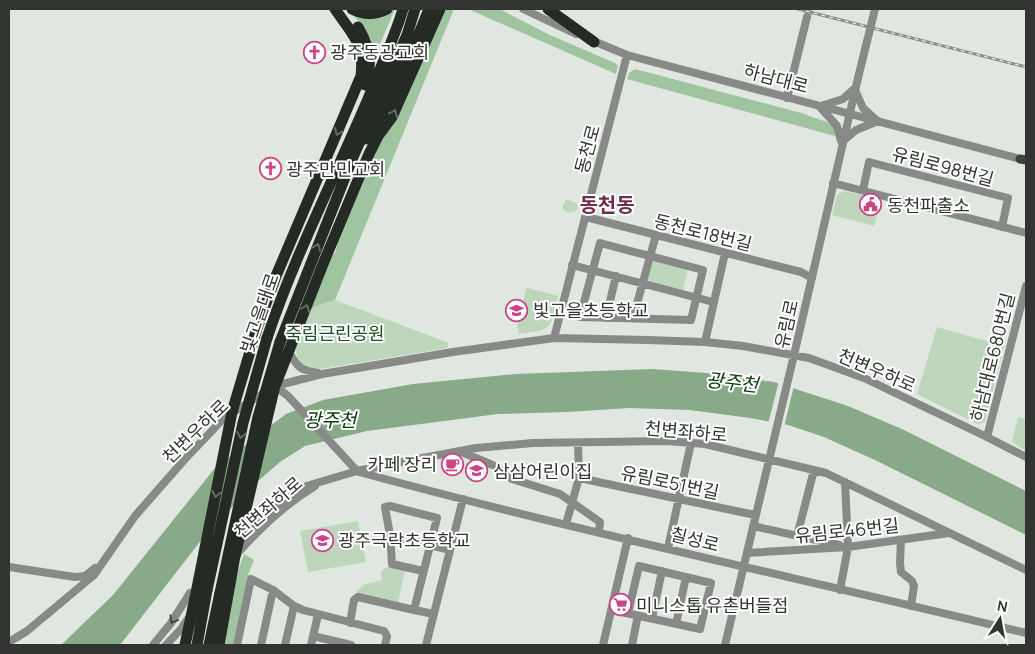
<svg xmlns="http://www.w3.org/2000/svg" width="1035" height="654" font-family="Manrope,'Noto Sans KR',sans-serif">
	<rect width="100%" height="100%" fill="#e0e7e0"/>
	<path fill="#bdd6bc" d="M844,191L865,196L861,211L877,215L874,226L832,215L837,195Z
		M566,199L576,203L579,207L577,210L570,213L563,210V205Z
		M654,260L688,269L683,290L650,282L647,279L652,261Z
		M528,288L558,296C549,331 554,329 518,334L519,329L517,328L526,289Z
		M335,300L449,343L447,348L314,370L302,366L295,351L310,310L321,304Z
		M937,327L1004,346L985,421L979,425L917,394Z
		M1018,417L1026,419V451L1012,442Z
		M358,521L366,562L308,572L300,531Z
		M389,566L405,570L398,603L356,593L363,585L382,580L381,571Z"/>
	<path fill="#a0c3a0" d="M395,9L372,63L360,23L353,15Z
		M442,9H454L335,300L321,304L310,310L329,260C335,254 338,249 337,240L375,144Z
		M468,9H499L550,35L615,63L618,66L616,74Z
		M635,69L805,114C816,120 829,119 835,130V136L627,79L629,73Z
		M244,554L254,560L248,575L233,645H222L237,574Z"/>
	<path fill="#89aa88" d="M652,369L707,373L774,382L848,406L904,430L1026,491V535L877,461L824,437L788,425L750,418L690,410L629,408L567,412L498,414L367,431L305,446L280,462L251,487L202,539L120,645H61L113,595L215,468L286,414L323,400L413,384L516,374Z"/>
	<path fill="#e0e7e0" d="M779,381L794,386L784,427L768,424Z"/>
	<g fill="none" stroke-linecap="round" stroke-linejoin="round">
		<path stroke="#bdc3bd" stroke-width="8" stroke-dasharray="8 4" stroke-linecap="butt" d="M807,17L810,9"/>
		<path stroke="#888a87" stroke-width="8" d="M523,9L576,34
			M591,40L627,55L1020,159
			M855,90L863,108L875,119
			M787,98L807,17
			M821,106L843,99L854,89
			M820,107L837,126L841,141
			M842,142L856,130L878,121
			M833,183L1026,233
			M863,190L869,162L1008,198L1002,227
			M586,217L801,272L812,278
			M600,243L703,270L691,320L580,317Z
			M572,265L713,302
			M606,318L616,276
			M633,318L656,235
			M554,338L627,55
			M705,342L725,253
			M289,352C298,368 300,370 318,373
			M275,386L288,396L357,471
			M987,437L1026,286
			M459,451L495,466L512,479L560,494L600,522L599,532
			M359,472C580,532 804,579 1026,633
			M579,478L755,515
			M566,524L579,478L578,443
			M753,526L839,545
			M250,528L303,487L357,471L412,460L476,448L533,443L667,441L705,444L826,473L1026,570
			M390,535L450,550
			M797,536L814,470
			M901,540L900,563L901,572L912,581L914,586L911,606
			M668,548L691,443
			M747,553L848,547L949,533
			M236,555C259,529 285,504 315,486
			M9,567L75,577L85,576L95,568
			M840,590L848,547L845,482
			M414,610L434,614
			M612,610L700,629L711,583L639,566L628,613
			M652,618L662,571
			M350,623L354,600L358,597L414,610L437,518L390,506L385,507L390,535L392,564L423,571
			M676,624L686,577
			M313,636L351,645
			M9,642L27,631L94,575L135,516L185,459L224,418L275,386L322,374L453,352L554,338L648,340L705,342L743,346L809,358L864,378L987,437L1026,457
			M153,645L171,623L190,593
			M166,645L181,629L187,620
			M237,645L251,579L273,590L294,606L303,610L384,631L387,636L385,645
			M261,645L273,590
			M285,645L294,606
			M311,645L318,615
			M426,645L463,499
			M603,645L628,538
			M632,645L638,615
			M725,645L794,355L858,78"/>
		<path stroke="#3d423d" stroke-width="9" d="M1020,159L1026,160"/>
		<path stroke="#242a24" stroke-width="11" d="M352,9C364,15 375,15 387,9
			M548,9L594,42
			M358,27C369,45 373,65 365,85
			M365,139C392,103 412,51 429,9
			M267,338C296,252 338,171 373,87C383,61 395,36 403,9
			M280,342L353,157L407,35L415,9
			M271,402L275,386L323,264L368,156L378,136L392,117L440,9
			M232,412L257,328L276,276L361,76C365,43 352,34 335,9
			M185,645L195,598
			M197,645L207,590
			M209,645L220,593
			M219,645L235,556"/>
		<defs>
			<path id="rail" d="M798,9L1026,67"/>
		</defs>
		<use href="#rail" stroke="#898e89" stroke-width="3"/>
		<use href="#rail" stroke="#fff" stroke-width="1" stroke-dasharray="4" stroke-linecap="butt"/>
		<path stroke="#888a87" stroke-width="8" d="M858,78L875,9"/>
		<path stroke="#242a24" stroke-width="11" d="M235,556L271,402
			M207,590L243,423L267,338
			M220,593L258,417L280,342
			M195,598L232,412"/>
	</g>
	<defs><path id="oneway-chevron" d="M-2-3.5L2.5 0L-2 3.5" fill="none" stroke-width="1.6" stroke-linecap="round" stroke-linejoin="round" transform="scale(1.25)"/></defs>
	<g stroke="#666a66">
		<use href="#oneway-chevron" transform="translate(394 113) rotate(-65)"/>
		<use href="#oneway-chevron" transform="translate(338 132) rotate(113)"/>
		<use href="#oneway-chevron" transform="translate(317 247) rotate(-68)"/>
		<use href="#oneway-chevron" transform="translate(306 308) rotate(-69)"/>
		<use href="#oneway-chevron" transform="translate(241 435) rotate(102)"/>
		<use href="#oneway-chevron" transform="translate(216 494) rotate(101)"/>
	</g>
	<use stroke="#424542" href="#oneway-chevron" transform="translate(173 620) rotate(121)"/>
	<defs>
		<symbol id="church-ring" viewBox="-11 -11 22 22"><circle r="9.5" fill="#fff" stroke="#cb4586" stroke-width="1.5"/><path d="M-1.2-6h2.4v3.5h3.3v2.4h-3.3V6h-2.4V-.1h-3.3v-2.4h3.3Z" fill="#cb4586"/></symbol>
		<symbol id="civic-ring" viewBox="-11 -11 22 22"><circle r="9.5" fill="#fff" stroke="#cb4586" stroke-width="1.5"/><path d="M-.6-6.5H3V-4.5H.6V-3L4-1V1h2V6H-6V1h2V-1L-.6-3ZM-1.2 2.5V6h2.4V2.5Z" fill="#cb4586"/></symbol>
		<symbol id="school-ring" viewBox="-11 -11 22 22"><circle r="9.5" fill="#fff" stroke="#cb4586" stroke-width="1.5"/><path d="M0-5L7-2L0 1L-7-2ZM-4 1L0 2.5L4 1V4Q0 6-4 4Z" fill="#cb4586"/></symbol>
		<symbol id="cafe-ring" viewBox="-11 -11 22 22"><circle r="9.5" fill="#fff" stroke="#cb4586" stroke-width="1.5"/><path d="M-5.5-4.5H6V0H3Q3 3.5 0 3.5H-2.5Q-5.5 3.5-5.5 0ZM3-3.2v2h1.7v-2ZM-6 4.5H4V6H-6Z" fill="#cb4586"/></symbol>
		<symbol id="supermarket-ring" viewBox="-11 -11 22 22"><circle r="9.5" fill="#fff" stroke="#cb4586" stroke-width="1.5"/><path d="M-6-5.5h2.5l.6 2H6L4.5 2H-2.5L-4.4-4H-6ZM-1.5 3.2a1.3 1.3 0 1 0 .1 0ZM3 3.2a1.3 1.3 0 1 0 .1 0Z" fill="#cb4586"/></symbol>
	</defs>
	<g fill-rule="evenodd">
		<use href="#church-ring" x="302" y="40" width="25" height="25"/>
		<use href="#church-ring" x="258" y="156" width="25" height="25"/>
		<use href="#civic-ring" x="858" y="192" width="25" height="25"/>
		<use href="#school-ring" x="504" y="298" width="25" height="25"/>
		<use href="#cafe-ring" x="440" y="452" width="25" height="25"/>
		<use href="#school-ring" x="464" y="458" width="25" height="25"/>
		<use href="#school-ring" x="310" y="528" width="25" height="25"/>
		<use href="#supermarket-ring" x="608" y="592" width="25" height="25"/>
	</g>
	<g text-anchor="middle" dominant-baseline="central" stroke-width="4" stroke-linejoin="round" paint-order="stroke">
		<g font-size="18" fill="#313431" stroke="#fff" text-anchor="start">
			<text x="330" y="52">광주동광교회</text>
			<text x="286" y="169">광주만민교회</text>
			<text x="887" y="205">동천파출소</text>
			<text x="533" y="310">빛고을초등학교</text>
			<text x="437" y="464" text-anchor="end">카페 장리</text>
			<text x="493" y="471">삼삼어린이집</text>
			<text x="338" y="540">광주극락초등학교</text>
			<text x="636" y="605">미니스톱 유촌버들점</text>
		</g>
		<g font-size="18" fill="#313431" stroke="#fff">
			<text transform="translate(776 78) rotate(15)">하남대로</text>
			<text transform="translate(587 149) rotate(-75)">동천로</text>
			<text transform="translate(943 166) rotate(15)">유림로98번길</text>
			<text transform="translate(703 232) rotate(14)">동천로18번길</text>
			<text transform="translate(259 313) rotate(-71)">빛고을대로</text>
			<text transform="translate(786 324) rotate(-77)">유림로</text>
			<text transform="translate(992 357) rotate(-76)">하남대로680번길</text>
			<text transform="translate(877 370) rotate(23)">천변우하로</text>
			<text transform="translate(195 431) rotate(-44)">천변우하로</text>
			<text transform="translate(686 431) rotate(5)">천변좌하로</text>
			<text transform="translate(670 482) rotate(12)">유림로51번길</text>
			<text transform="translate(268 507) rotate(-41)">천변좌하로</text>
			<text transform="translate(847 530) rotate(-6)">유림로46번길</text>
			<text transform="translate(695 539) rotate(14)">칠성로</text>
		</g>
		<g font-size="18" fill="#1e4f21" stroke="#fff">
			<text x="335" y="333">죽림근린공원</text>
		</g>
		<g font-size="19" font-style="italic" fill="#05390a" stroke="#fff">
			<text transform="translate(732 382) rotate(6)">광주천</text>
			<text x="330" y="420">광주천</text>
		</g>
		<g font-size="20" font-weight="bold" fill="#702e4c" stroke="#fff">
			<text x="607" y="204">동천동</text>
		</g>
	</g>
	<rect width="1035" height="654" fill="none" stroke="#313431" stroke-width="20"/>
	<g transform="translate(1000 619) rotate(11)" stroke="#ffffff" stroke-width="4" paint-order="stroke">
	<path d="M0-4L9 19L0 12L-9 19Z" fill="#313431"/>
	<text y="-8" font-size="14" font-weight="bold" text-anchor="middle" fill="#313431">N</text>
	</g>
</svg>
